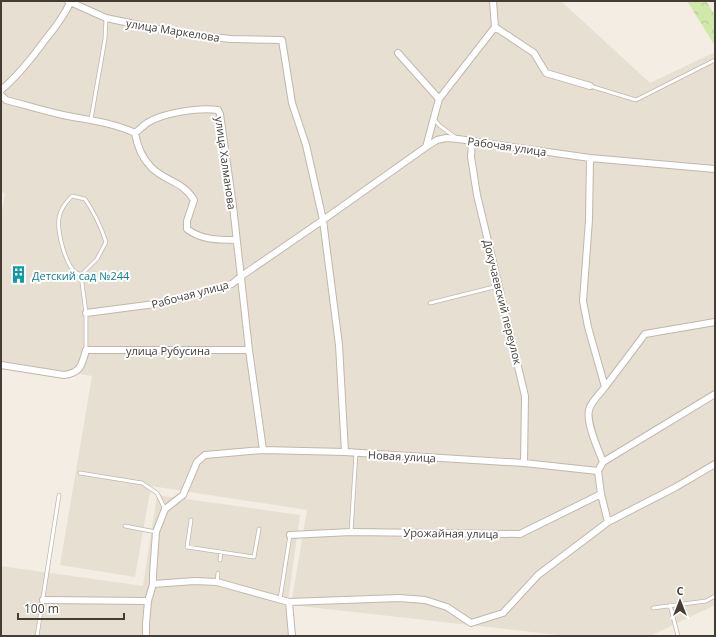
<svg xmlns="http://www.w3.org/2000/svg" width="716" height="637" font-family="'Open Sans',sans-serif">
	<defs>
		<pattern id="forest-crowns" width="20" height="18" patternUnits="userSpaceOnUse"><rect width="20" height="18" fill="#d1e8ac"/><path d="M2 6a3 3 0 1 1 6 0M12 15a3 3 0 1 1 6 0" fill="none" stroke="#b5c895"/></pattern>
	</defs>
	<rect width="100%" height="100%" fill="#f3ede4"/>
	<path fill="#e7dfd2" d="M1,1H561L650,83L715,52V605L650,636H567L291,605L307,510L151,486L135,577L60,565L92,376L1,361V216L5,193L1,192Z
		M157,495L300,515L287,607L295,636H1V566L143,586Z"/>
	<path fill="url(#forest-crowns)" d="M687,1H706L715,15V46Z"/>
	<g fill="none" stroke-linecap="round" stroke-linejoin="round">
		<defs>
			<path id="service" d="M590,86L636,100L715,60
				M91,119L105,39L106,18
				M434,119L440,126L455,137
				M81,275C79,274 77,273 75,272C65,263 57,232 59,218C60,210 66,202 72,196L85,199C94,212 101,227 106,242L97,259L81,275L86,313V350
				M430,303L498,286
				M80,473L142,483L157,493L165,509
				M191,520L187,547L254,557L259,529
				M125,526L156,532
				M351,532L356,453
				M220,560L221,552
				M217,582L218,573
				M280,599L290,535
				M670,605L678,636
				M653,608L706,601L715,596
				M37,636L59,495"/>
			<path id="minor" d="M68,1L106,18L182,34L231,39L282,40L292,103L306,145L323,220L339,345L345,452
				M495,27L534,53L546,73L590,86
				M398,53L439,99
				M1,90C18,76 32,58 45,40C55,28 64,16 71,1
				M1,95L6,100C25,105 44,111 63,115C87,120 112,122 135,133C139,130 143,126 147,123C163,113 199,107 218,110L220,114L233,206L249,350
				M135,133C137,145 142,158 151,167C164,181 183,181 194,200L187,221V229C201,240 219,240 236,240
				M472,141L471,157L477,195L525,396L524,463
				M426,147L439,99L495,27L493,1
				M590,158L589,220L583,301L588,327L605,387C600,394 591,401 589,410C586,423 598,449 603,462L598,471L601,494L608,522
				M86,313L155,304L232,284L240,277L323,220L426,147L437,140L446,138L458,139L590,158L715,169
				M1,365L64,375C81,373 82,364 86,350H249L263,450
				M605,387L645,334L715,322
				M603,462L715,394
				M290,535L351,532L520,534L601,494
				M153,584V574L156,532L165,509L183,495L197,462L205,455L263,450L345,452L524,463L598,471
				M43,600L148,601L153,584L195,581L217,582L289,602L399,598L425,600L447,607L471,623L503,613L538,575L608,522L676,487L715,464
				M289,602L292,636
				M146,636V624L148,601"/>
		</defs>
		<use href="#service" stroke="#c1b7aa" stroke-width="4.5"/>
		<use href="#minor" stroke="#c1b7aa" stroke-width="8"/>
		<use href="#service" stroke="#fff" stroke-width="3"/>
		<use href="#minor" stroke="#fff" stroke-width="6"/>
	</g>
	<defs>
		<symbol id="building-bare" viewBox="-9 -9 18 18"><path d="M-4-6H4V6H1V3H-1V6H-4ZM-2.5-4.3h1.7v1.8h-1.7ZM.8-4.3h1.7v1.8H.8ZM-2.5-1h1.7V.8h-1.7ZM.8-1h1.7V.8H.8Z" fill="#0f9aa8" stroke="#fff" stroke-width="2.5" paint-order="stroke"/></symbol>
	</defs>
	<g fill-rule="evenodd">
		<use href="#building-bare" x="6" y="262" width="25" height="25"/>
	</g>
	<g text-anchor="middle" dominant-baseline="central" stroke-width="4" stroke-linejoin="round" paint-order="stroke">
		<g font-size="11" fill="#453d34" stroke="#fff">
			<text transform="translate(173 30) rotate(9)">улица Маркелова</text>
			<text transform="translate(507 146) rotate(8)">Рабочая улица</text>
			<text transform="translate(226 163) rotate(82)">улица Халманова</text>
			<text transform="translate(190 294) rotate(-15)">Рабочая улица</text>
			<text transform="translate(503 302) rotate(76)">Докучаевский переулок</text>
			<text x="168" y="350">улица Рубусина</text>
			<text transform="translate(402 456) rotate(3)">Новая улица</text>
			<text transform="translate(451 533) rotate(1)">Урожайная улица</text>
		</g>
		<g font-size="11" fill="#0d838f" stroke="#fff" text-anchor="start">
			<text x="32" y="275">Детский сад №244</text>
		</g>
	</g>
	<rect width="716" height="637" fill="none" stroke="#453d34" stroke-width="4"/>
	<g transform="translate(680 601)" stroke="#ffffff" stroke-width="3" paint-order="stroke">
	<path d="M0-3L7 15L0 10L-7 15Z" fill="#453d34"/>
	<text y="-6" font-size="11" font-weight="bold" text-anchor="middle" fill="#453d34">С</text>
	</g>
	<path d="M18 613v6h106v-6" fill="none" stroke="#453d34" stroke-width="2"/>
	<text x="24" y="613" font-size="12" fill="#453d34" stroke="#ffffff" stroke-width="3" paint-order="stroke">100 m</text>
</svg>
